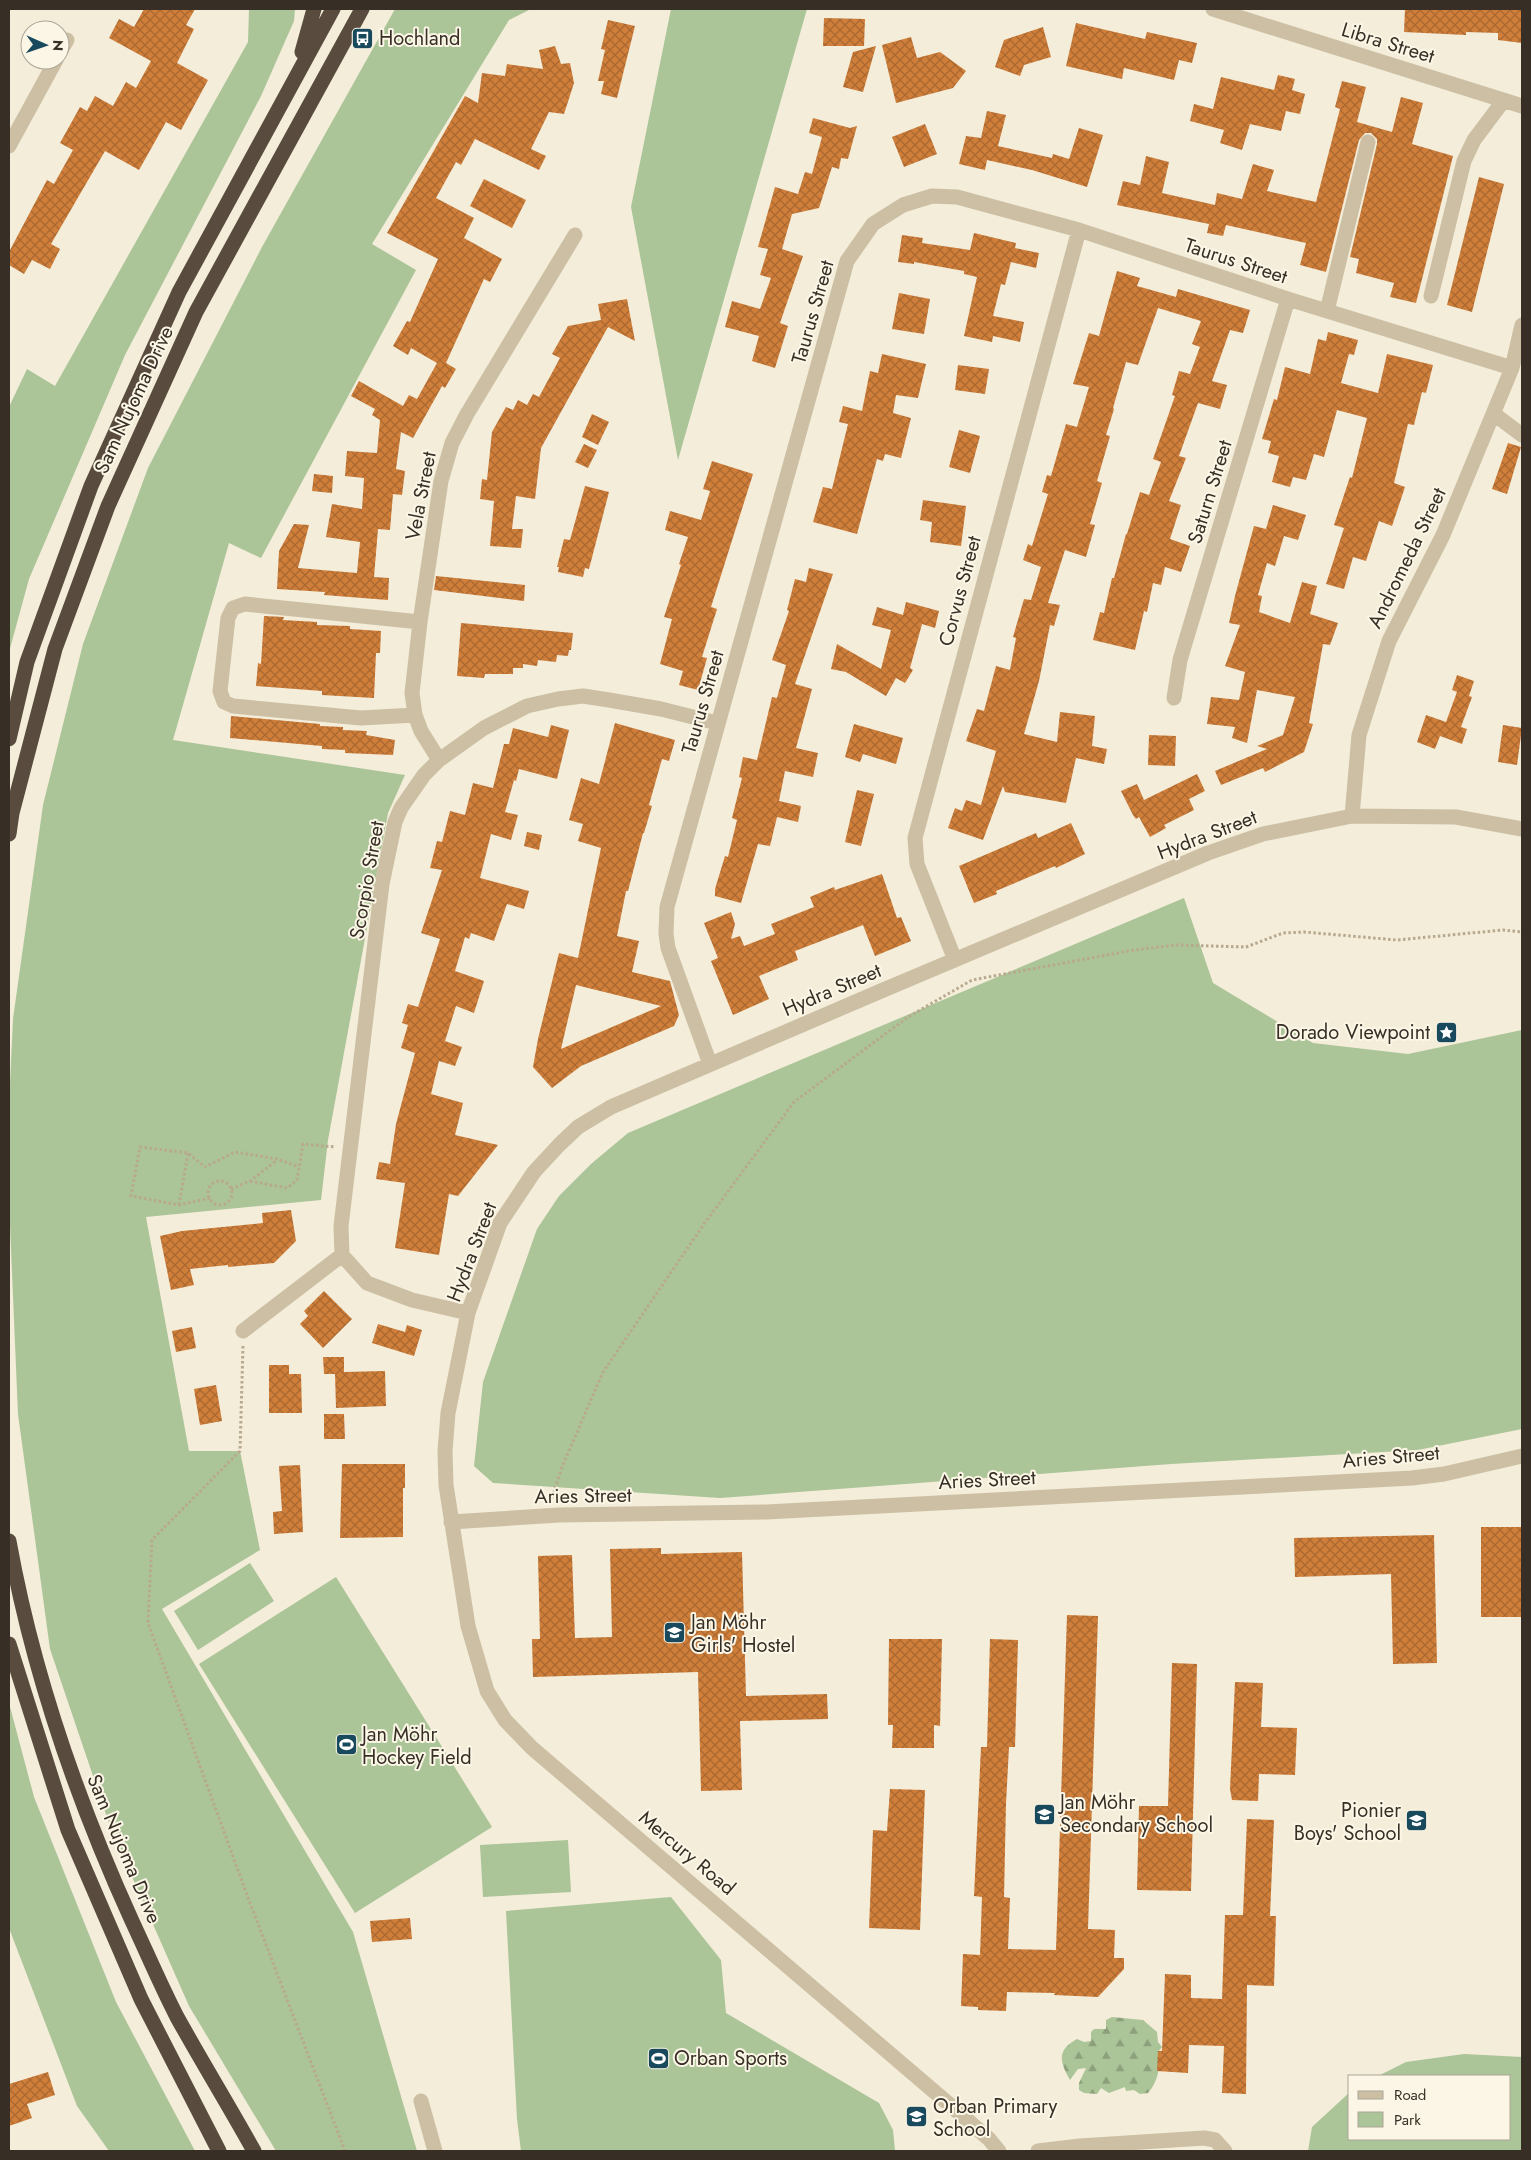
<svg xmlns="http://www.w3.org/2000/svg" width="1531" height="2160" font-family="Jost,sans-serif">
	<defs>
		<pattern id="forest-firs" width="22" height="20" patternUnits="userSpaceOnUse" patternTransform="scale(1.25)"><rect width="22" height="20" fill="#abc498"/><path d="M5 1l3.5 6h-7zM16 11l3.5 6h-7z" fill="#8ca07c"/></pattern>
		<pattern id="building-cross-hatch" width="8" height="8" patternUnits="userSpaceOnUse" patternTransform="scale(1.25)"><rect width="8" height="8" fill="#d07f3b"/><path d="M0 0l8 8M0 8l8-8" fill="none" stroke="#aa6831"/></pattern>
	</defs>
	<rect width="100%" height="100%" fill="#f3edd9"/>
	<path fill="#abc498" d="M249,9H295L294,21L261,96L125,355L29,579L9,652V407L27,369L55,386L248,42Z
		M395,9H531L509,20L372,244L416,270L261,558L229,543L173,740L405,775L388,813L328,1140L321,1200L146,1217L189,1451H240L260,1550L162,1609L353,1932L417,2151H276L189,2006L111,1829L50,1649L18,1414L9,1202V1105L13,1019L43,805L83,644L148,468L262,247Z
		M671,9H807L678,460L631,207Z
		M1184,898L1213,983L1313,1043L1408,1054L1522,1030V1429L1418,1450L1171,1464L720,1498L493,1483L474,1466L483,1382L537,1229L559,1196L591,1164L628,1133Z
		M250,1563L274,1601L198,1650L174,1611Z
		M336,1577L492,1827L355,1913L199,1664Z
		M9,1703L34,1797L116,2002L195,2151H109L77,2106L9,1928Z
		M568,1840L571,1892L483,1897L480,1845Z
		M671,1897L721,1960L726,2013L879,2103L893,2130L895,2151H521L517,2119L506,1911Z
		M1464,2054L1522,2057V2151H1308L1312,2127L1350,2092V2139H1510V2076H1378L1406,2062Z"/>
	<path fill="url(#forest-firs)" d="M1112,2017L1143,2020L1157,2032L1158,2042L1162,2047L1158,2052C1161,2066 1158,2082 1148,2093L1140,2094L1134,2090L1126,2091L1125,2087L1109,2093L1101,2088L1097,2094L1084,2093L1079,2090V2083L1086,2068L1078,2069L1070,2080C1059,2061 1057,2050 1077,2039L1084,2042L1091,2041V2032L1094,2029H1106V2020Z"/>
	<path fill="url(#building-cross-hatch)" fill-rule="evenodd" d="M144,9H195L186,25L194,29L177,63L208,80L181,130L166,122L139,170L105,151L51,244L60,249L50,269L32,260L24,274L9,265V252L47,180L54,184L73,150L60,143L80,107L87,111L95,96L113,106L126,82L136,88L151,61L109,38L119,19L134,27Z
		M1405,9H1522V43L1498,40V33L1466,32V35L1404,32Z
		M824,18L865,19L864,46H823Z
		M608,20L635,26L617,98L601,94L604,81H598L605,50L601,49Z
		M1076,23L1145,39L1147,32L1197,43L1192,63L1179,60L1174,80L1124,68L1122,79L1066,66Z
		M1043,27L1051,57L1024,65L1020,76L995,67L1004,40Z
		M911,37L917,58L940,52L966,71L953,88L896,103L882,45Z
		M555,46L561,64L570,63L574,83L564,114L549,112L531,149L546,156L539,170L475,139L461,165L456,162L436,198L474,218L464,238L502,259L490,282L484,279L446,363L456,369L445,388L442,386L413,438L401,432L396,469L405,471L402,495L393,494L390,530L378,529L374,577L389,578L388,600L324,595L325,592L277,589L279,551L294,524L309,525L298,568L357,573L360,542L326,537L332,504L362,509L364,478L345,476L347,451L377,453L380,420L372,415L375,409L351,396L359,381L403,406L409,395L417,399L437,363L411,348L408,355L393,346L407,321L410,322L438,259L387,233L465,96L478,103L482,73L505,76L507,64L543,69L539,50Z
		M876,46L863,92L843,87L853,52Z
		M1278,75L1295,79L1292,90L1305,94L1300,114L1286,111L1281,131L1250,124L1242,150L1220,143L1224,130L1190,121L1194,104L1213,109L1221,77L1274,90Z
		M1342,81L1366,87L1357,122L1392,132L1401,97L1423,103L1412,144L1453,156L1416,303L1390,297L1394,283L1356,273L1359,259L1350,257L1377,144V139L1371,133H1365L1359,140L1326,272L1300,265L1306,243L1226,225L1223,236L1207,233L1209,224L1117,205L1123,181L1140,185L1146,156L1169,162L1162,193L1215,205L1217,193L1242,199L1253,164L1274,170L1267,191L1316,202L1340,109L1335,107Z
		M987,111L1006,115L998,146L1052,158L1053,154L1069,159L1079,128L1103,135L1087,187L1032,170L987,160L985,170L959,164L966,136L981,138Z
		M813,118L850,128L857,126L848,159L841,158L839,169L832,167L819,208L792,214L782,249L803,256L780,323L788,326L775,368L752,361L759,336L725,327L732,301L760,309L771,278L760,275L768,249L758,247L775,187L798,194L805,172L812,174L822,137L809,133Z
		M925,124L937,154L904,167L892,137Z
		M1479,177L1504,184L1472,312L1447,305Z
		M484,179L526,200L512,228L470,206Z
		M974,233L1016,243L1015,248L1039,253L1036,268L1011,262L1005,285L1001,284L993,316L1024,322L1020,342L993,336L992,342L964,336L977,277L964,274V271L914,262V264L898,262L902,235L923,238L922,243L970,250Z
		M1117,271L1140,278L1137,286L1176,297L1178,289L1250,310L1243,333L1230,330L1212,381L1227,385L1220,409L1198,403L1179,456L1186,458L1169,501L1181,505L1170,539L1190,546L1181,572L1165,567L1161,585L1153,583L1147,612L1144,611L1135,650L1093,640L1100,612L1104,613L1112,578H1114L1126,534H1127L1140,492L1149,495L1161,462L1153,459L1175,396L1172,395L1179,371L1190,374L1200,347L1192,344L1201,321L1158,308L1138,365L1126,362L1113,408L1114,409L1106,435L1110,436L1097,481L1102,483L1090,524L1095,525L1086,557L1065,550L1048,603L1060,605L1054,626L1050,625L1039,681L1024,734L1057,742L1060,712L1095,716L1092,746L1107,749L1104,764L1076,758L1066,803L1005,792L1003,786L983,840L948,828L955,808L962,811L966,800L981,805L996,751L966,741L977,709L984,711L996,666L1010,670L1016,638L1013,637L1024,599L1031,600L1041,567L1023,560L1028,544L1032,546L1048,494L1042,492L1047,475L1051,476L1066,424L1077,427L1089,387L1073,384L1089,333L1099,336Z
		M899,293L930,299L924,334L892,329Z
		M627,299L635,341L608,327L541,448L535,499L516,496L512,529H523L521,548L490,546L494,501L480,499L482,479L487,480L492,432L506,407L513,410L518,400L527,405L533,394L539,397L560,358L552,354L568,326L601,320L598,304Z
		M1328,332L1358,340L1354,355L1349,354L1341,383L1378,393L1387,354L1433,365L1426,393L1422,392L1414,425L1408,424L1394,483L1405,487L1392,526L1379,521L1366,561L1353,557L1344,589L1326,584L1344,528L1334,525L1350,477L1352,478L1367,418L1337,410L1324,457L1314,454L1306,480L1293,477L1290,487L1272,482L1279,456L1268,453L1271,441L1262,439L1274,399L1277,400L1285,367L1310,374L1318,339L1326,341Z
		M882,354L926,364L918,398L896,395L893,413L911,418L901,458L885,454L883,461L877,459L857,534L813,522L823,487L832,489L848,424L839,422L843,406L862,411L870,371L878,373Z
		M958,365L989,369L985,394L955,390Z
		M592,414L609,422L598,445L582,437Z
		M959,430L980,436L970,473L949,467Z
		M1508,443L1521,447L1507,494L1492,489Z
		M584,444L597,450L588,468L575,462Z
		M712,461L753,474L711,607L717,609L702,657L707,658L698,690L679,685L683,671L660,664L672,619L664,617L681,565L679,564L688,537L665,530L670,511L701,520L710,491L703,489Z
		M314,474L333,476L332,493L312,491Z
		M585,486L609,492L589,569L585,568L583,577L558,572L559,567H557L564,539L570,540Z
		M923,500L966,506L961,546L930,542L932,522L920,520Z
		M1273,505L1306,515L1298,540L1284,536L1275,566L1267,563L1258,595L1262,596L1259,612L1290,623L1302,582L1317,586L1310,614L1338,623L1330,645L1323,644L1309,723L1313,724L1304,752L1265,772L1263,768L1221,785L1215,771L1267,749L1257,746L1283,735L1295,697L1257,690L1247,743L1232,738L1235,727L1207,724L1211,697L1239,700L1245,672L1225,666L1240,625L1229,623L1235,596L1254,526L1266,529Z
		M809,568L833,574L795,684L812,689L796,748L818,753L813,777L785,771L779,801L801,806L798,822L777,817L770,846L758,844L741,903L715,896V889L725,856L728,857L737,820L732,818L742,778L739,777L743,757L757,760L772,697L777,698L786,665L772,660L789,611L787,610L795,579L806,582Z
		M436,576L525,585L524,601L434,590Z
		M906,602L939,611L935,628L922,624L910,668L913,670L905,683L896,678L886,696L846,672L831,669L837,644L881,669L891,630L872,625L877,607L903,615Z
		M264,616L284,617L283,620L317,622V625L350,626V629L381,631L380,653H376L374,698L322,695V691L256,686L258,663L261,664Z
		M461,623L573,633L571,650H569L568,656L557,655L556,662L538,660L537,666L523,664V668H513V674H485L484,678L457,676Z
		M1457,675L1474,681L1469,696L1472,697L1461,727L1467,729L1462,744L1440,736L1435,749L1417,742L1426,715L1446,722L1457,692L1452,690Z
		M231,716L320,724V726L343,727V730L367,731L366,735L395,740L393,755L345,753V750L322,749V746L230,738Z
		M615,723L675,740L669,761L662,759L649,805L652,806L644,833H643L628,891H626L617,936L639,941L632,972L670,981L679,1015L674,1026L581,1066L552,1088L533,1067L538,1039L559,953L578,958L601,848L578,841L583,824L569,820L581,778L599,784ZM576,985L661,1006L561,1049Z
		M854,724L903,738L896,764L863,754L860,762L845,757Z
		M551,725L569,730L557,779L519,769L516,781L514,780L505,812L518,815L511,840L491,834L480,878L529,891L524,909L507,904L494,941L471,933L469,939L465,937L455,971L484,981L474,1013L456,1006L445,1041L462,1047L455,1066L439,1061L431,1094L463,1103L455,1135L498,1145L458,1196L449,1194L439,1255L395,1248L405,1183L376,1179L379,1162L390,1164L396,1124L415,1053L401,1048L408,1025L402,1023L408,1004L418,1007L440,939L421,933L442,870L430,868L437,841L442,842L450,811L465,815L473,783L493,788L504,744H509L513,728L548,737Z
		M1503,725L1522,728L1517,765L1498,762Z
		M1149,735L1176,736L1175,766L1148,765Z
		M1197,774L1205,791L1189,799L1194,810L1164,825L1166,828L1150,837L1139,817L1136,819L1133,815L1121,791L1137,784L1144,800Z
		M857,790L874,794L861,846L845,842Z
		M1071,823L1085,854L1056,868L1055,866L996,891L997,894L974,903L959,866L1036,833L1038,838Z
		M527,832L542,835L539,850L524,846Z
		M882,874L897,918L901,917L911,941L875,956L863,925L795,951L798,960L759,976L769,999L733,1015L711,961L718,958L704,923L731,912L735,924L731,939L740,936L744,946L775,934L771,924L814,907L810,897L834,887L835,890Z
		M291,1210L296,1241L274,1263L228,1267V1265L190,1269L194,1285L171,1290L160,1236L182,1231L263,1223L262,1213Z
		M324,1291L352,1319L323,1348L300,1324L308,1316L304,1311Z
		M378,1324L405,1332L407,1325L422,1330L414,1356L372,1343Z
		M192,1327L196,1348L176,1352L172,1331Z
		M323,1357H344V1372L385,1371L386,1406L336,1408L335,1374H324Z
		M269,1365H289V1374H301L302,1413H269Z
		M216,1385L222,1421L200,1425L194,1389Z
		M324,1414H344L345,1439H324Z
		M342,1464H405V1488H403V1537L340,1538Z
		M300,1465L303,1532L274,1534L273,1512L282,1511L279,1466Z
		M1481,1527H1522V1617H1481Z
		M1434,1535L1437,1663L1393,1664L1391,1574L1295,1577L1294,1538Z
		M661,1548V1554L742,1552L746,1696L827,1694L828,1719L740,1721L742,1790L701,1791L698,1672L533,1677L532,1639H540L538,1556L572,1555L575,1638L612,1637L610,1549Z
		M1067,1615L1098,1616L1088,1929L1115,1930L1114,1958H1124V1969L1098,1997L1054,1995L1055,1993L1007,1992L1006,2011L978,2010V2007L961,2006L963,1954L980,1955L982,1897L974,1896L981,1747H987L990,1639L1018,1640L1015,1747H1009L1006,1804L1004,1897L1010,1898L1008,1949L1056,1950Z
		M889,1639H942L940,1726L934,1725V1748H892L893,1725H888Z
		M1172,1663L1197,1664L1191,1891L1137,1890L1139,1806H1168Z
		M1235,1682L1263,1683L1261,1727L1297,1728L1295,1775L1259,1774L1258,1801L1232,1800L1230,1789Z
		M890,1789L925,1790L920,1930L869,1928L873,1830L887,1831Z
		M1247,1819L1274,1820L1270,1916H1276L1274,1986L1247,1985L1246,2094L1222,2093L1224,2046L1189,2045L1188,2073L1157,2071L1158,2051H1162L1165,1974L1191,1975V1998L1222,1999L1225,1915H1243Z
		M410,1918L412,1939L372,1942L370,1921Z
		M48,2072L55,2095L27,2104L32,2118L9,2126V2084Z"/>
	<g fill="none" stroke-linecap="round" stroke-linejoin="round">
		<path stroke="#b8a98e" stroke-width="3" stroke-dasharray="2.5 2.5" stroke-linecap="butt" d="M250,1181L287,1188L297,1180L303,1144L335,1147
			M208 1193a12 12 0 1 1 24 0a12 12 0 1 1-24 0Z
			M231,1189L250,1181L277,1160
			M210,1198L179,1205L131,1196L140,1147L188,1153L205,1167L235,1152L277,1159L299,1167
			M179,1205L188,1153
			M243,1346L240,1451L152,1540L148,1623L247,1895L345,2151
			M552,1498L562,1467L603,1372L704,1224L794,1102L908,1017L972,980L1134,950L1176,945L1246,947L1283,933L1304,932L1397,940L1503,930L1522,932"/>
		<path stroke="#ccbfa4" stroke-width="15" d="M1213,9L1522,106
			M60,52L67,40
			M9,146L56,60
			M1431,296L1464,161L1474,140L1504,100
			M1327,311L1368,142
			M1494,414L1522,435
			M1174,698L1180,660L1288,299
			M415,715L361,718L233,706L224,702L220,691L228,618L233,608L245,604L420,622
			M439,760L421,731L415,715L412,693L420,622L441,481L452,443L467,414L575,235
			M1352,816L1359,735L1389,641L1443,535L1512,368L1522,325
			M955,960L917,864L915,838L1079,230
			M710,1064L668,948L666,934L667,907L847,261L873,224L903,205L932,196L957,197L1079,230L1288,299L1512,368
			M468,1313L412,1300L367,1283L342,1255L341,1226L382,884L395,822L401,808L424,775L439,760L484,728L527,706L558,699L583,696L609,700L661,709L717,723
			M243,1331L342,1255
			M451,1522L559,1515L766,1512L1412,1478L1444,1474L1522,1456
			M421,2101L435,2151
			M999,2151L989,2139L950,2105L532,1748L505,1720L487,1691L468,1626L446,1485L445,1451L448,1413L468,1313L500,1223L534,1172L559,1145L578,1127L611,1107L881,991L1208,853L1263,834L1352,816L1456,817L1522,829
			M1038,2151L1080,2146L1204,2138L1215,2140L1225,2151"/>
		<path stroke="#594b3d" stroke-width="15" d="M302,52L314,9
			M9,739L27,662L91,486L179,292L333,9
			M9,834L12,813L55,649L108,506L196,312L362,9
			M9,1541C33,1674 76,1798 132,1921C147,1953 161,1986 177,2017C202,2062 229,2106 254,2151
			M9,1644L68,1830L141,1999L219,2151"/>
	</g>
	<defs>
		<symbol id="bus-square" viewBox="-11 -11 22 22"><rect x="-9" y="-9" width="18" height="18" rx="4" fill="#19495c" stroke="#fbf6e6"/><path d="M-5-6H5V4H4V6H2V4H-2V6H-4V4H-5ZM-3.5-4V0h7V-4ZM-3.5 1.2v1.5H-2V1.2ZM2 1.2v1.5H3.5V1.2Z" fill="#fff"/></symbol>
		<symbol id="sight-square" viewBox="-11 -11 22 22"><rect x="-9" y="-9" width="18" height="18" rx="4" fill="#19495c" stroke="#fbf6e6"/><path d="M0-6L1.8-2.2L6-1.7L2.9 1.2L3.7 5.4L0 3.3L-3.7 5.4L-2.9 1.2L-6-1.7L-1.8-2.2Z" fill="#fff"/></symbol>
		<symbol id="school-square" viewBox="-11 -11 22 22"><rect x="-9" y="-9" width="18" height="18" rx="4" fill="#19495c" stroke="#fbf6e6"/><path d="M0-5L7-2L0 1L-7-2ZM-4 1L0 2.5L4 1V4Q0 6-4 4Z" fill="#fff"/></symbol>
		<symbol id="stadium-square" viewBox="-11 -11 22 22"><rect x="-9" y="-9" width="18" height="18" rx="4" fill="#19495c" stroke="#fbf6e6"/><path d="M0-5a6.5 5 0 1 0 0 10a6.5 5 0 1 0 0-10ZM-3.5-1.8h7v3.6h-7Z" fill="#fff"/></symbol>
	</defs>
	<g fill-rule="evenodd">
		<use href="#bus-square" x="350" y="26" width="25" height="25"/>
		<use href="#sight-square" x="1434" y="1020" width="25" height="25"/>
		<use href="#school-square" x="662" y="1620" width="25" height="25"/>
		<use href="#stadium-square" x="334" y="1732" width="25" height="25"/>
		<use href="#school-square" x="1032" y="1802" width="25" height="25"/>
		<use href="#school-square" x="1404" y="1808" width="25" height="25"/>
		<use href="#stadium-square" x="646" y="2046" width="25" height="25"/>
		<use href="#school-square" x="904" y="2104" width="25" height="25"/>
	</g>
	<g text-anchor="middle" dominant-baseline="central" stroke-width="4" stroke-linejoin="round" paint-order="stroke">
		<g font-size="20" fill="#372f26" stroke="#fbf6e6" text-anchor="start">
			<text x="379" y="38">Hochland</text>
			<text x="1430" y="1032" text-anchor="end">Dorado Viewpoint</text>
			<text x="691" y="1622">Jan Möhr<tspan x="691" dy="23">Girls' Hostel</tspan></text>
			<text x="362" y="1734">Jan Möhr<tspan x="362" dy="23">Hockey Field</tspan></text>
			<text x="1060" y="1802">Jan Möhr<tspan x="1060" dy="23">Secondary School</tspan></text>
			<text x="1401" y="1810" text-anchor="end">Pionier<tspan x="1401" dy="23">Boys' School</tspan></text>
			<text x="674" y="2058">Orban Sports</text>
			<text x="933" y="2106">Orban Primary<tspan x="933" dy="23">School</tspan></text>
		</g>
		<g font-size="20" fill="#372f26" stroke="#fbf6e6">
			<text transform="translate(1388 43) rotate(17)">Libra Street</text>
			<text transform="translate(1236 261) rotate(18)">Taurus Street</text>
			<text transform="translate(813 312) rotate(-74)">Taurus Street</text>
			<text transform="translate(134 400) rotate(-65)">Sam Nujoma Drive</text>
			<text transform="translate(1210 492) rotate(-73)">Saturn Street</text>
			<text transform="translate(421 496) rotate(-79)">Vela Street</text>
			<text transform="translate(1407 558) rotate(-64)">Andromeda Street</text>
			<text transform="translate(960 591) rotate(-75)">Corvus Street</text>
			<text transform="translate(703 702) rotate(-74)">Taurus Street</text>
			<text transform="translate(1207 835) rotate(-21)">Hydra Street</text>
			<text transform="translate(367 880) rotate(-80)">Scorpio Street</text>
			<text transform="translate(832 990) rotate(-23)">Hydra Street</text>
			<text transform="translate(472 1252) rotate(-69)">Hydra Street</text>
			<text transform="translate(1391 1457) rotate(-5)">Aries Street</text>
			<text transform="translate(987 1480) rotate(-3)">Aries Street</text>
			<text transform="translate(583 1496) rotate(-1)">Aries Street</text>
			<text transform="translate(124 1849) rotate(67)">Sam Nujoma Drive</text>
			<text transform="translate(687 1853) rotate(40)">Mercury Road</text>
		</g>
	</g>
	<rect width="1531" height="2160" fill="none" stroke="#372f26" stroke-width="20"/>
	<rect x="1348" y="2075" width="162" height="65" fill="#fbf6e6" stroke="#ada699"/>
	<rect x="1358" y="2091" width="25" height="8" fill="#ccbfa4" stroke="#ada699"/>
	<text x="1394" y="2100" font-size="15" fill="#372f26">Road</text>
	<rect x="1358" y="2112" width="25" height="15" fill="#abc498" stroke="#ada699"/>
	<text x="1394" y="2125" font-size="15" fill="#372f26">Park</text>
	<g transform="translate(45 45) rotate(92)"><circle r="24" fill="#fbf6e6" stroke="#ada699"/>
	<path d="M0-4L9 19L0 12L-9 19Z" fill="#19495c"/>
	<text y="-8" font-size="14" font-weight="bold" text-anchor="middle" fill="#372f26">N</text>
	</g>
</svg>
